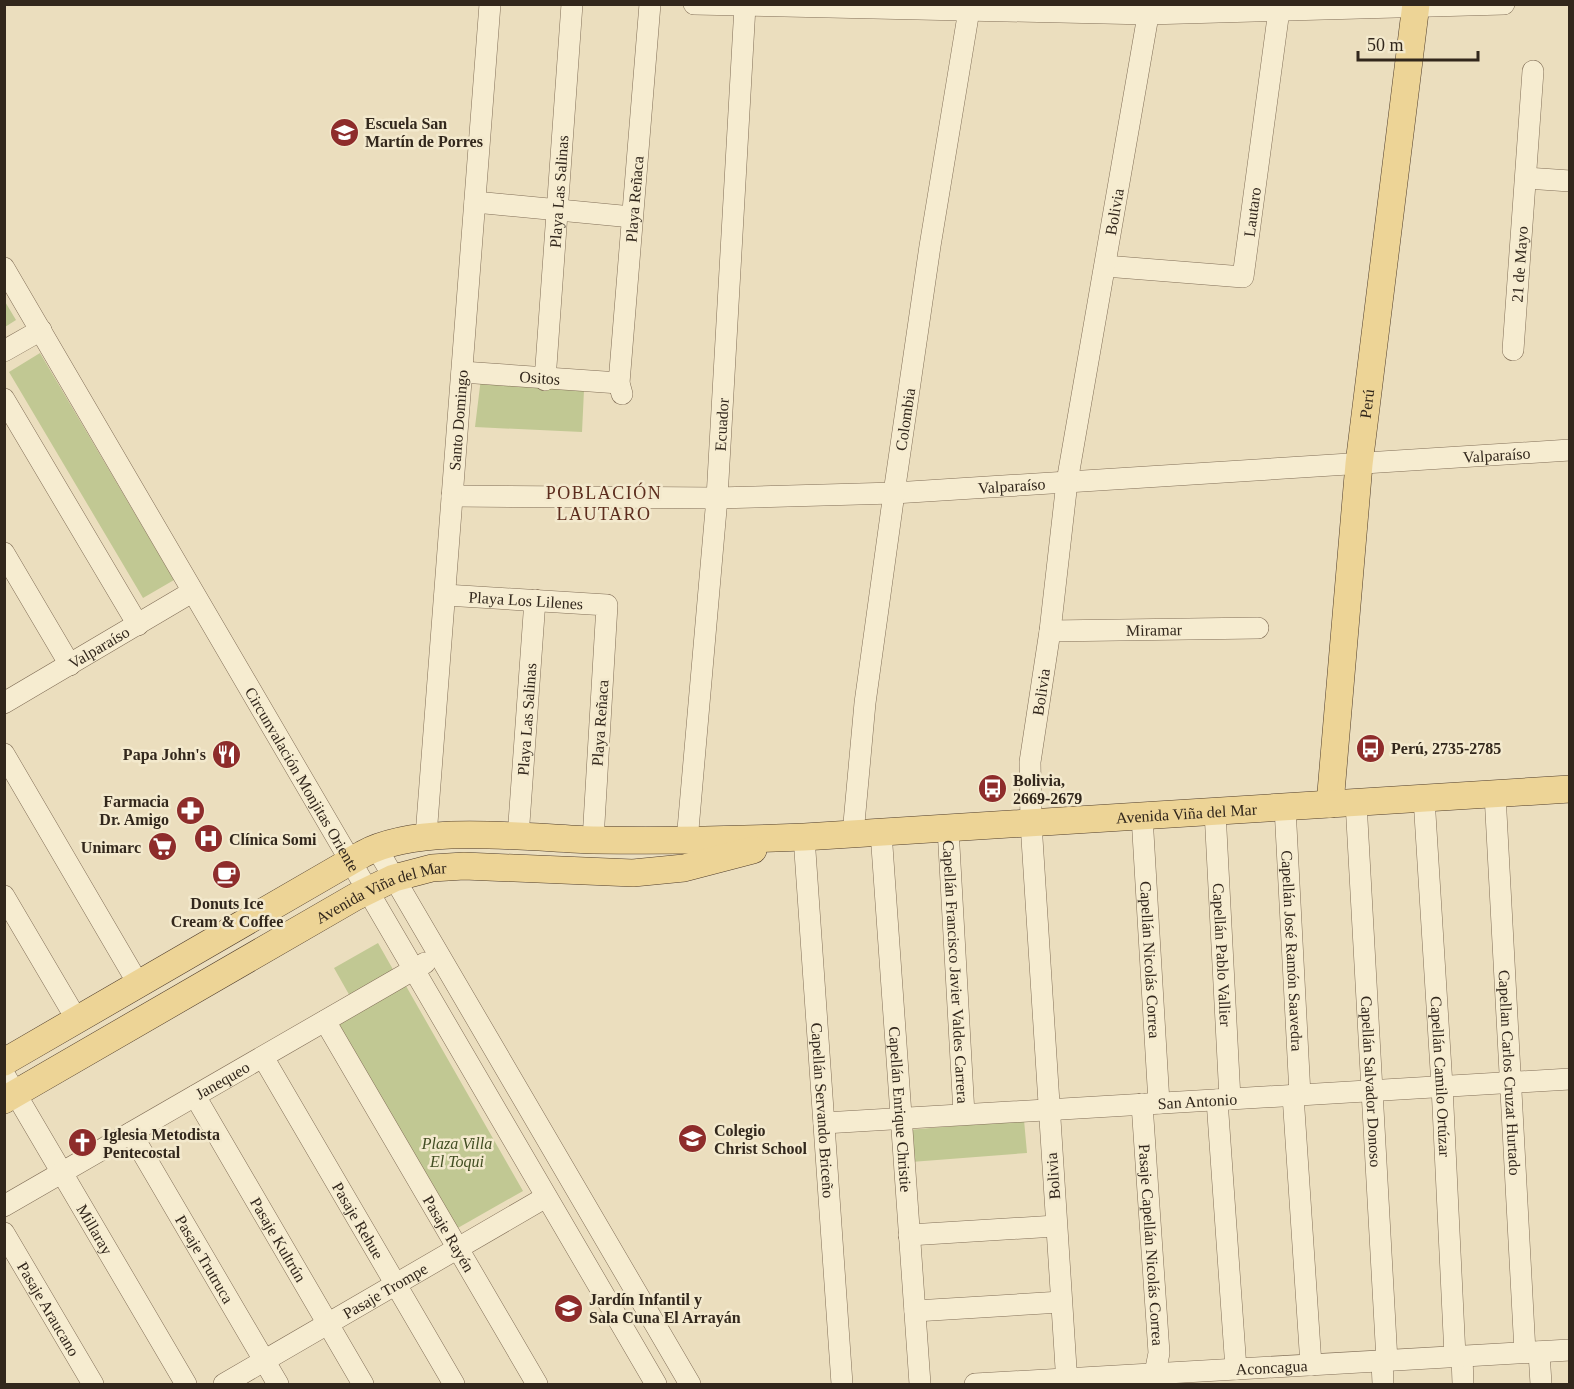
<svg xmlns="http://www.w3.org/2000/svg" width="1574" height="1389" font-family="'Times New Roman',serif">
	<rect width="100%" height="100%" fill="#ebdebe"/>
	<path fill="#c1c893" d="M4,300L16,320L5,327H4Z
		M40,353L174,580L143,598L9,372Z
		M481,378L584,390L582,432L475,427Z
		M378,943L395,973L351,998L334,968Z
		M406,986L523,1191L456,1229L339,1024Z
		M1024,1120L1027,1153L911,1162L908,1130Z"/>
	<g fill="none" stroke-linecap="round" stroke-linejoin="round">
		<defs>
			<g id="minor">
				<path d="M694,4L1148,14L1504,4"/>
				<path d="M1526,178L1570,181"/>
				<path d="M475,202L632,217"/>
				<path id="s1" d="M1105,266L1243,277L1279,10"/>
				<path id="s2" d="M4,268L656,1384"/>
				<path id="s3" d="M1513,350L1533,71"/>
				<path d="M4,351L41,330"/>
				<path id="s4" d="M462,372L619,383"/>
				<path id="s5" d="M545,380L572,4"/>
				<path id="s6" d="M622,394L619,383L650,4"/>
				<path d="M4,399L138,625"/>
				<path id="s7" d="M452,496L717,498L894,493L1570,450"/>
				<path d="M4,553L70,665"/>
				<path id="s8" d="M445,595L607,605L593,840"/>
				<path id="s9" d="M1050,631L1258,628"/>
				<path id="s10" d="M4,703L192,592"/>
				<path d="M4,754L139,985"/>
				<path id="s11" d="M1495,794L1525,1352"/>
				<path id="s12" d="M1424,798L1442,1086L1455,1356"/>
				<path id="s13" d="M1356,802L1387,1361"/>
				<path id="s14" d="M1285,807L1300,1095"/>
				<path id="s15" d="M1215,811L1230,1099"/>
				<path id="s16" d="M1142,816L1159,1103"/>
				<path id="s17" d="M948,828L964,1114"/>
				<path id="s18" d="M881,832L920,1384"/>
				<path id="s19" d="M853,834L865,703L894,493L930,246L970,4"/>
				<path id="s20" d="M426,836L490,4"/>
				<path id="s21" d="M518,837L535,600"/>
				<path id="s22" d="M804,837L842,1384"/>
				<path id="s23" d="M687,841L717,498L745,6"/>
				<path d="M376,847L690,1384"/>
				<path d="M4,896L77,1020"/>
				<path id="s24" d="M325,1021L537,1384"/>
				<path id="s25" d="M263,1057L454,1384"/>
				<path id="s26" d="M4,1074L186,1384"/>
				<path d="M1293,1095L1311,1365"/>
				<path id="s27" d="M195,1096L363,1384"/>
				<path d="M1217,1100L1236,1369"/>
				<path id="s28" d="M1142,1104L1159,1353L1153,1384"/>
				<path id="s29" d="M824,1123L1570,1079"/>
				<path id="s30" d="M131,1133L278,1384"/>
				<path id="s31" d="M4,1206L425,963"/>
				<path id="s32" d="M4,1233L93,1384"/>
				<path d="M909,1235L1056,1226"/>
				<path d="M915,1311L1061,1302"/>
				<path d="M1539,1352L1541,1384"/>
				<path d="M1462,1356L1463,1384"/>
				<path d="M1382,1361L1383,1384"/>
				<path id="s33" d="M224,1384L546,1197"/>
				<path id="s34" d="M975,1384L1570,1350"/>
				<path id="s35" d="M1067,1384L1031,823L1030,762L1050,631L1067,482L1150,4"/>
			</g>
			<g id="major">
				<path id="s36" d="M1330,804L1359,464L1416,4"/>
				<path id="s37" d="M4,1062L363,854C420,823 528,838 593,840C663,841 733,840 804,837L1570,789"/>
				<path id="s38" d="M4,1100L355,897L394,878L432,868L464,866L633,873L684,868L753,850"/>
			</g>
		</defs>
		<use href="#minor" stroke="#826f58" stroke-width="22"/>
		<use href="#major" stroke="#503d2c" stroke-width="28"/>
		<use href="#minor" stroke="#f6ecd0" stroke-width="21"/>
		<use href="#major" stroke="#edd496" stroke-width="27"/>
	</g>
	<defs>
		<symbol id="school-disc" viewBox="-11 -11 22 22"><circle r="9.5" fill="#8e2c2b" stroke="#f3e9cd"/><path d="M0-5L7-2L0 1L-7-2ZM-4 1L0 2.5L4 1V4Q0 6-4 4Z" fill="#fff"/></symbol>
		<symbol id="bus-disc" viewBox="-11 -11 22 22"><circle r="9.5" fill="#8e2c2b" stroke="#f3e9cd"/><path d="M-5-6H5V4H4V6H2V4H-2V6H-4V4H-5ZM-3.5-4V0h7V-4ZM-3.5 1.2v1.5H-2V1.2ZM2 1.2v1.5H3.5V1.2Z" fill="#fff"/></symbol>
		<symbol id="restaurant-disc" viewBox="-11 -11 22 22"><circle r="9.5" fill="#8e2c2b" stroke="#f3e9cd"/><path d="M-5-6h1v4h1v-4h1v4h1v-4h1v5L-1.5 .5V6h-2V.5L-5-1ZM5-6V6H3V1.5H1.5Q1.5-4 5-6Z" fill="#fff"/></symbol>
		<symbol id="pharmacy-disc" viewBox="-11 -11 22 22"><circle r="9.5" fill="#8e2c2b" stroke="#f3e9cd"/><path d="M-2-6h4v4h4v4h-4v4h-4v-4h-4v-4h4Z" fill="#fff"/></symbol>
		<symbol id="hospital-disc" viewBox="-11 -11 22 22"><circle r="9.5" fill="#8e2c2b" stroke="#f3e9cd"/><path d="M-5-5h3v3.5h4V-5h3V5h-3V1.5h-4V5h-3Z" fill="#fff"/></symbol>
		<symbol id="supermarket-disc" viewBox="-11 -11 22 22"><circle r="9.5" fill="#8e2c2b" stroke="#f3e9cd"/><path d="M-6-5.5h2.5l.6 2H6L4.5 2H-2.5L-4.4-4H-6ZM-1.5 3.2a1.3 1.3 0 1 0 .1 0ZM3 3.2a1.3 1.3 0 1 0 .1 0Z" fill="#fff"/></symbol>
		<symbol id="cafe-disc" viewBox="-11 -11 22 22"><circle r="9.5" fill="#8e2c2b" stroke="#f3e9cd"/><path d="M-5.5-4.5H6V0H3Q3 3.5 0 3.5H-2.5Q-5.5 3.5-5.5 0ZM3-3.2v2h1.7v-2ZM-6 4.5H4V6H-6Z" fill="#fff"/></symbol>
		<symbol id="church-disc" viewBox="-11 -11 22 22"><circle r="9.5" fill="#8e2c2b" stroke="#f3e9cd"/><path d="M-1.2-6h2.4v3.5h3.3v2.4h-3.3V6h-2.4V-.1h-3.3v-2.4h3.3Z" fill="#fff"/></symbol>
	</defs>
	<g fill-rule="evenodd">
		<use href="#school-disc" x="328" y="116" width="33" height="33"/>
		<use href="#bus-disc" x="1354" y="732" width="33" height="33"/>
		<use href="#restaurant-disc" x="210" y="738" width="33" height="33"/>
		<use href="#bus-disc" x="976" y="772" width="33" height="33"/>
		<use href="#pharmacy-disc" x="174" y="794" width="33" height="33"/>
		<use href="#hospital-disc" x="192" y="822" width="33" height="33"/>
		<use href="#supermarket-disc" x="146" y="830" width="33" height="33"/>
		<use href="#cafe-disc" x="210" y="858" width="33" height="33"/>
		<use href="#school-disc" x="676" y="1122" width="33" height="33"/>
		<use href="#church-disc" x="66" y="1126" width="33" height="33"/>
		<use href="#school-disc" x="552" y="1292" width="33" height="33"/>
	</g>
	<g text-anchor="middle" dominant-baseline="central" stroke-width="5" stroke-linejoin="round" paint-order="stroke">
		<g font-size="16" font-weight="bold" fill="#32271c" stroke="#f3e9cd" text-anchor="start">
			<text x="365" y="123">Escuela San<tspan x="365" dy="18">Martín de Porres</tspan></text>
			<text x="1391" y="748">Perú, 2735-2785</text>
			<text x="206" y="754" text-anchor="end">Papa John's</text>
			<text x="1013" y="780">Bolivia,<tspan x="1013" dy="18">2669-2679</tspan></text>
			<text x="169" y="801" text-anchor="end">Farmacia<tspan x="169" dy="18">Dr. Amigo</tspan></text>
			<text x="229" y="839">Clínica Somi</text>
			<text x="141" y="847" text-anchor="end">Unimarc</text>
			<text x="227" y="903" text-anchor="middle">Donuts Ice<tspan x="227" dy="18">Cream &amp; Coffee</tspan></text>
			<text x="714" y="1130">Colegio<tspan x="714" dy="18">Christ School</tspan></text>
			<text x="103" y="1134">Iglesia Metodista<tspan x="103" dy="18">Pentecostal</tspan></text>
			<text x="589" y="1299">Jardín Infantil y<tspan x="589" dy="18">Sala Cuna El Arrayán</tspan></text>
		</g>
		<g font-size="16" fill="#32271c" stroke="#f3e9cd">
			<text stroke="none"><textPath href="#s5" startOffset="189">Playa Las Salinas</textPath></text>
			<text stroke="none"><textPath href="#s6" startOffset="196">Playa Reñaca</textPath></text>
			<text stroke="none"><textPath href="#s35" startOffset="1180">Bolivia</textPath></text>
			<text stroke="none"><textPath href="#s1" startOffset="204">Lautaro</textPath></text>
			<text stroke="none"><textPath href="#s3" startOffset="86">21 de Mayo</textPath></text>
			<text stroke="none"><textPath href="#s4" startOffset="78">Ositos</textPath></text>
			<text stroke="none"><textPath href="#s36" startOffset="402">Perú</textPath></text>
			<text stroke="none"><textPath href="#s19" startOffset="418">Colombia</textPath></text>
			<text stroke="none"><textPath href="#s20" startOffset="417">Santo Domingo</textPath></text>
			<text stroke="none"><textPath href="#s23" startOffset="418">Ecuador</textPath></text>
			<text stroke="none"><textPath href="#s7" startOffset="1046">Valparaíso</textPath></text>
			<text stroke="none"><textPath href="#s7" startOffset="560">Valparaíso</textPath></text>
			<text stroke="none"><textPath href="#s8" startOffset="81">Playa Los Lilenes</textPath></text>
			<text stroke="none"><textPath href="#s9" startOffset="104">Miramar</textPath></text>
			<text stroke="none"><textPath href="#s10" startOffset="110">Valparaíso</textPath></text>
			<text stroke="none"><textPath href="#s35" startOffset="694">Bolivia</textPath></text>
			<text stroke="none"><textPath href="#s21" startOffset="118">Playa Las Salinas</textPath></text>
			<text transform="translate(600 723) rotate(-86)">Playa Reñaca</text>
			<text stroke="none"><textPath href="#s2" startOffset="592">Circunvalación Monjitas Oriente</textPath></text>
			<text stroke="none"><textPath href="#s37" startOffset="1242">Avenida Viña del Mar</textPath></text>
			<text stroke="none"><textPath href="#s38" startOffset="432">Avenida Viña del Mar</textPath></text>
			<text stroke="none"><textPath href="#s14" startOffset="144">Capellán José Ramón Saavedra</textPath></text>
			<text stroke="none"><textPath href="#s15" startOffset="144">Capellán Pablo Vallier</textPath></text>
			<text stroke="none"><textPath href="#s16" startOffset="144">Capellán Nicolás Correa</textPath></text>
			<text stroke="none"><textPath href="#s17" startOffset="144">Capellán Francisco Javier Valdes Carrera</textPath></text>
			<text stroke="none"><textPath href="#s11" startOffset="279">Capellan Carlos Cruzat Hurtado</textPath></text>
			<text stroke="none"><textPath href="#s12" startOffset="279">Capellán Camilo Ortúzar</textPath></text>
			<text stroke="none"><textPath href="#s31" startOffset="252">Janequeo</textPath></text>
			<text stroke="none"><textPath href="#s13" startOffset="280">Capellán Salvador Donoso</textPath></text>
			<text stroke="none"><textPath href="#s29" startOffset="374">San Antonio</textPath></text>
			<text stroke="none"><textPath href="#s18" startOffset="278">Capellán Enrique Christie</textPath></text>
			<text stroke="none"><textPath href="#s22" startOffset="274">Capellán Servando Briceño</textPath></text>
			<text transform="translate(1053 1176) rotate(-94)">Bolivia</text>
			<text stroke="none"><textPath href="#s25" startOffset="189">Pasaje Rehue</textPath></text>
			<text stroke="none"><textPath href="#s26" startOffset="180">Millaray</textPath></text>
			<text stroke="none"><textPath href="#s24" startOffset="246">Pasaje Rayén</textPath></text>
			<text stroke="none"><textPath href="#s27" startOffset="166">Pasaje Kultrún</textPath></text>
			<text stroke="none"><textPath href="#s28" startOffset="141">Pasaje Capellán Nicolás Correa</textPath></text>
			<text stroke="none"><textPath href="#s30" startOffset="146">Pasaje Trutruca</textPath></text>
			<text stroke="none"><textPath href="#s33" startOffset="186">Pasaje Trompe</textPath></text>
			<text stroke="none"><textPath href="#s32" startOffset="88">Pasaje Araucano</textPath></text>
			<text stroke="none"><textPath href="#s34" startOffset="297">Aconcagua</textPath></text>
		</g>
		<g font-size="16" font-style="italic" fill="#424e23" stroke="#f3e9cd">
			<text x="457" y="1143">Plaza Villa<tspan x="457" dy="18">El Toqui</tspan></text>
		</g>
		<g font-size="18" letter-spacing="1.5" fill="#5c2c1d" stroke="#f3e9cd">
			<text x="604" y="493">POBLACIÓN<tspan x="604" dy="21">LAUTARO</tspan></text>
		</g>
	</g>
	<rect width="1574" height="1389" fill="none" stroke="#32271c" stroke-width="12"/>
	<path d="M1358 51v9h120v-9" fill="none" stroke="#32271c" stroke-width="3"/>
	<text x="1367" y="51" font-size="18" fill="#32271c" stroke="#f3e9cd" stroke-width="4.5" paint-order="stroke">50 m</text>
</svg>
